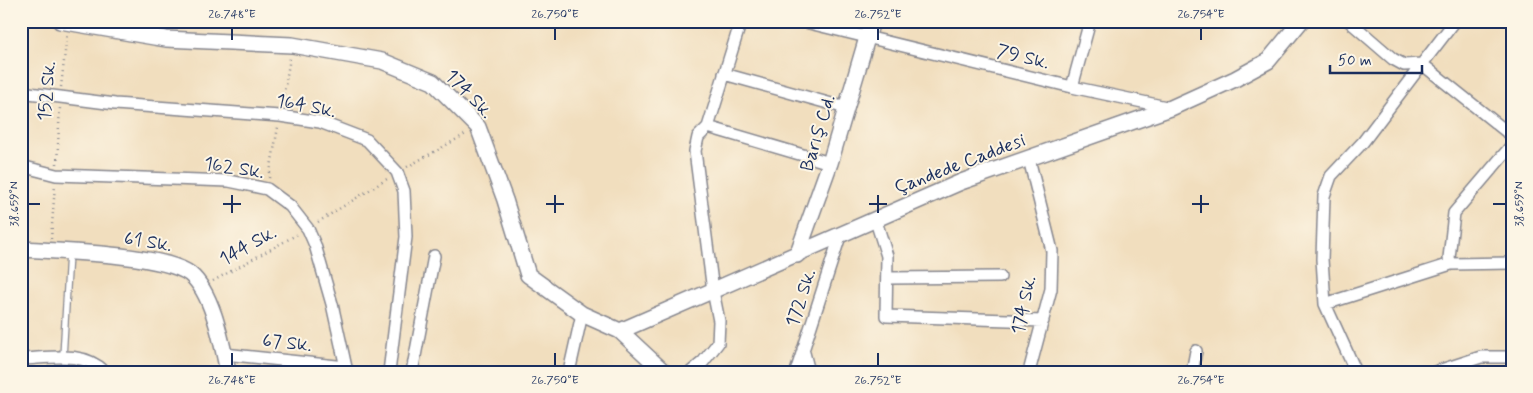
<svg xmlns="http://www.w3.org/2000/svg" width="1533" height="393" font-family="Mynerve,sans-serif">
	<rect width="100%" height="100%" fill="#fcf5e5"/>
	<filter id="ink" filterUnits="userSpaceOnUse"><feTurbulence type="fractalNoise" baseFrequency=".02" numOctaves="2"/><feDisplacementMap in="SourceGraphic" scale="10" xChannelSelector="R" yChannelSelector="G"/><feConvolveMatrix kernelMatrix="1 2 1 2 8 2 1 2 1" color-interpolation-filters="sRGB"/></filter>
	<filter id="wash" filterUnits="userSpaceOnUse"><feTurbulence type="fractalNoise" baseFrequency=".0096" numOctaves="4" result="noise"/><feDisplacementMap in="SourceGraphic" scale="20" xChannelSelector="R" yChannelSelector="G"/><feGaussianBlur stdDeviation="1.12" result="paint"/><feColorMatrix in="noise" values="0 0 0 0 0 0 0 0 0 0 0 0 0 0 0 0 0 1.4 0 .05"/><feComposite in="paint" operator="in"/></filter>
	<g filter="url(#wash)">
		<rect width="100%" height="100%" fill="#f1debe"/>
	</g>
	<g filter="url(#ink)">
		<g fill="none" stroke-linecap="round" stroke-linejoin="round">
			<defs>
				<path id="lane" d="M63,357L69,253"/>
				<path id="street" d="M801,21L1072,87L1171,108
					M1349,21L1393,59L1404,65L1422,64L1455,21
					M724,74L846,108
					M1072,87L1090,21
					M21,92L115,104L280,116L320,122L367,140L397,172L404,191L406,237L389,372
					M708,127L830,163
					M1512,136L1422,64L1363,142L1331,176L1324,196L1322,259L1325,304L1451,264L1449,258L1454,213L1512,145
					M1029,159L1052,251L1051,289L1029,372
					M21,166L56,175L229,181L267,189L290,206L308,229L315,245L332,304L347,372
					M875,218L887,256L886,316L1043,321
					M1451,264L1512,263
					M888,278L1000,277
					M1325,304L1356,372
					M803,349L809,372
					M224,354L346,367
					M21,359C50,358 83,350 105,372
					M412,372L434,256
					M569,372L582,314
					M691,372L703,362L718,343L719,321L713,291L695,151L698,137L708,127L741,21
					M796,372L840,236
					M1192,372L1196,351
					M1435,372L1481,357H1512"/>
				<path id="secondary" d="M60,21L166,39L292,45L382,61L433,82L478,127L505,200L528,275L582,314L620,331L664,372
					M21,249C56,251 165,254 190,274C213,293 222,344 228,372
					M797,255L830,163L872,21
					M620,331L961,182L1171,108L1235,79L1268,61L1301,21"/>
			</defs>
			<use href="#lane" stroke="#86868e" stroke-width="8"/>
			<use href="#street" stroke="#86868e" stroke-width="14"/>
			<use href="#secondary" stroke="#86868e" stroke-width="18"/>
			<path stroke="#86868e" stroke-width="2.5" stroke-dasharray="1 4" stroke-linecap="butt" d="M61,87L67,35
				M282,104L290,58
				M57,164L60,107
				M407,167L466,134
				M269,178L278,127
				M318,222L387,179
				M51,239L55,185
				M213,281L298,234"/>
			<use href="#lane" stroke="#fff" stroke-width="5.5"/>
			<use href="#street" stroke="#fff" stroke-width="11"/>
			<use href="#secondary" stroke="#fff" stroke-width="15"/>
		</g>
	</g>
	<path fill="none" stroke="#1b2f5e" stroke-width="2" d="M232,28V40M555,28V40M878,28V40M1201,28V40M232,195V213M555,195V213M878,195V213M1201,195V213M28,204H40M223,204H241M546,204H564M869,204H887M1192,204H1209M1493,204H1506M232,353V366M555,353V366M878,353V366M1201,353V366"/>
	<g text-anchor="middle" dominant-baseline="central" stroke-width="4" stroke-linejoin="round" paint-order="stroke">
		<g font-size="19" fill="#1b2f5e" stroke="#fcf5e5">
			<text transform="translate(1023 57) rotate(14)">79 Sk.</text>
			<text transform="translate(47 91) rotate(-85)">152 Sk.</text>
			<text transform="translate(469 94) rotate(46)">174 Sk.</text>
			<text transform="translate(306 106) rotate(11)">164 Sk.</text>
			<text transform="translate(818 133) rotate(-73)">Barış Cd.</text>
			<text transform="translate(960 164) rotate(-21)">Çandede Caddesi</text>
			<text transform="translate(234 168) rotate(9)">162 Sk.</text>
			<text transform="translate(148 242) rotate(9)">61 Sk.</text>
			<text transform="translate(248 246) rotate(-29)">144 Sk.</text>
			<text transform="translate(801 298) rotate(-72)">172 Sk.</text>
			<text transform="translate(1024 305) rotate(-78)">174 Sk.</text>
			<text transform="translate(287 343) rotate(6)">67 Sk.</text>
		</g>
	</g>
	<rect width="1533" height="393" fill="none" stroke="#fcf5e5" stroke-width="55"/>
	<path d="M1330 65v8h92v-8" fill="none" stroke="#1b2f5e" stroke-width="2.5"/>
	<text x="1338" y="65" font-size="15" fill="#1b2f5e" stroke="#fcf5e5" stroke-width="4" paint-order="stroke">50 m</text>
	<rect x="28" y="28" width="1478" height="338" fill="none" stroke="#1b2f5e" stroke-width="2"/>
	<g font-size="12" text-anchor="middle" fill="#1b2f5e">
		<text x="232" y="18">26.748°E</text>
		<text x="555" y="18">26.750°E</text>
		<text x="878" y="18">26.752°E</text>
		<text x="1201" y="18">26.754°E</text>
		<text transform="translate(14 204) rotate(-90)" y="4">38.659°N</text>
		<text transform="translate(1519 204) rotate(-90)" y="4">38.659°N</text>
		<text x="232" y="384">26.748°E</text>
		<text x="555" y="384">26.750°E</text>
		<text x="878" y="384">26.752°E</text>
		<text x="1201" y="384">26.754°E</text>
	</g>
</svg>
